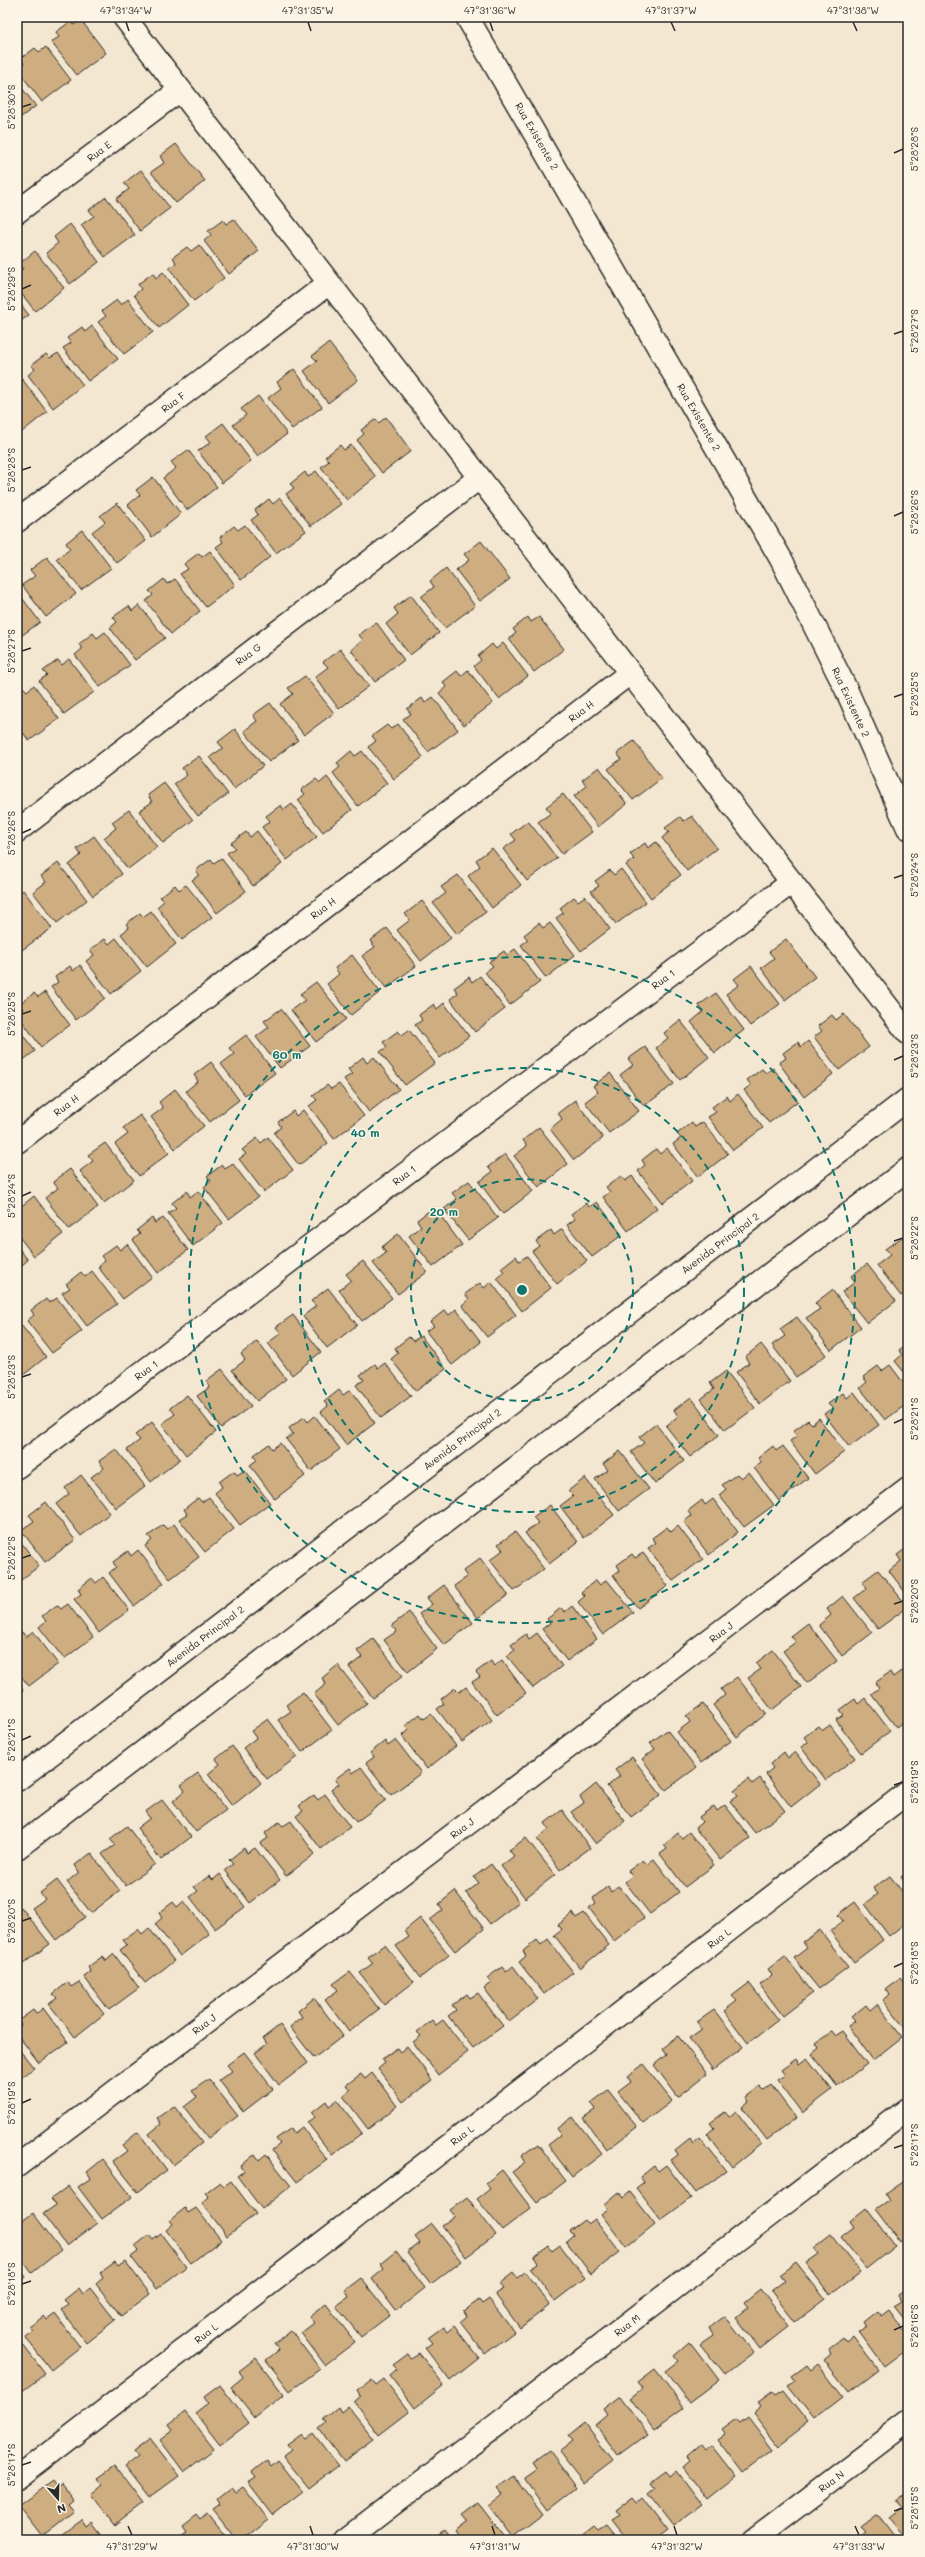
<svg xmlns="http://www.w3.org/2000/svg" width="925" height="2557" font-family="Mali,sans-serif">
	<rect width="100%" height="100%" fill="#f3e7d1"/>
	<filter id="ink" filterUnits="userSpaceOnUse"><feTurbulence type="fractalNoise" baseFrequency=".025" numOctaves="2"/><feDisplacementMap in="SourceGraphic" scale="8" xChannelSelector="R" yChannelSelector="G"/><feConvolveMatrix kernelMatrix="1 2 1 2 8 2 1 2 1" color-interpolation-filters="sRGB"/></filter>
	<g filter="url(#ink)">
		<path fill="#cead81" stroke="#2b2b2b" d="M81,20L106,53L77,75L51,42L59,37L56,32L71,21L74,25Z
			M46,47L71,80L42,102L17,69L24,63L20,59L35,48L39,52Z
			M17,82L36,106L17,120Z
			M176,144L205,181L176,203L151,172L164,163L160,156Z
			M141,170L170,208L140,231L116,199L129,189L124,183Z
			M106,197L135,235L105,257L81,225L94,216L89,210Z
			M234,219L259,251L229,274L204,241L211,235L208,231L223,220L226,224Z
			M70,224L99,262L70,284L46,253L58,243L54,237Z
			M199,245L224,278L194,301L169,268L176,263L173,257L187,247L191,251Z
			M35,251L64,288L35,311L17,288V274L23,269L19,264Z
			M163,272L188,305L159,328L134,295L141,289L138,284L153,273L156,278Z
			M128,299L153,332L124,354L98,322L106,316L102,311L117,300L121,305Z
			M17,300L29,315L17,324Z
			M92,326L118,359L88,381L63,348L71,343L67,338L82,327L85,332Z
			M329,343L358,380L328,403L304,371L317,361L312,356Z
			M58,353L83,385L53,408L28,375L35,369L31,365L46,354L50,358Z
			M294,369L322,407L292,429L268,398L281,388L277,382Z
			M22,379L47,412L18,435L17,384Z
			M258,396L287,434L258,456L233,425L246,415L241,409Z
			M386,417L411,451L382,473L357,440L364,434L361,430L376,419L379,423Z
			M223,423L251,461L222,483L198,451L211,442L206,436Z
			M340,445L344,450L351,445L376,477L347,500L321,467L329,461L325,457Z
			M188,450L217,487L187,510L163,478L176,468L171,462Z
			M316,471L341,504L311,526L286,494L294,488L290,484L305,472L308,477Z
			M153,477L181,514L152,537L128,505L140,495L136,490Z
			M280,498L306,531L276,553L251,520L258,515L255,510L269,499L273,504Z
			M117,503L146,541L117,563L92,532L105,522L100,516Z
			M245,525L270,557L241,580L216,547L223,542L220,537L234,526L238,530Z
			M82,530L111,568L81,590L57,559L70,549L66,543Z
			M481,541L510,579L480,601L456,570L469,560L464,554Z
			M210,551L235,585L206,607L180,574L188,569L184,564L199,553L202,557Z
			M47,557L76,594L46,617L22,585L35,576L30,570Z
			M446,568L475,606L445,628L421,597L434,587L430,581Z
			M164,579L167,584L175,579L200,611L171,634L146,601L153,595L149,591Z
			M17,591L40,622L17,639Z
			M411,595L439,633L410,655L386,624L398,614L394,608Z
			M139,605L165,638L135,660L110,628L117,622L113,617L129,606L132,611Z
			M528,617L531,622L539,617L564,649L534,672L509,639L516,633L513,629Z
			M376,622L404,660L375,682L351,650L363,640L359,635Z
			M105,632L130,665L100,687L75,655L82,649L79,644L93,633L97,638Z
			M503,643L528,676L499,699L474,666L481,660L478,656L492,644L496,649Z
			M340,649L369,686L339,709L315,677L328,667L323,662Z
			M69,659L94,692L64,714L39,681L47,675L43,671L58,660L62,665Z
			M468,670L493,703L464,725L439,693L446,687L443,682L457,671L461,676Z
			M305,676L334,713L304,735L280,704L293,694L288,688Z
			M34,685L59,719L29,741L17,724V691L23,687L27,691Z
			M433,697L458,730L428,752L403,719L411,714L407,709L422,698L425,703Z
			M270,703L298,740L269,762L244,731L257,721L253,715Z
			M398,724L423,757L394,779L368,747L376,741L372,736L387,725L391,729Z
			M235,729L263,766L234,789L210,757L223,748L218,742Z
			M17,737L23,745L17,750Z
			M634,741L662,778L633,800L608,769L621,759L617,753Z
			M351,751L355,756L362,751L387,783L358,806L333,773L340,767L337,763Z
			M199,756L228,794L198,816L174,784L187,775L182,768Z
			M599,767L627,804L598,827L574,796L587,786L582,780Z
			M327,777L352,810L323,832L298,800L305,794L301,790L316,779L320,783Z
			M164,783L193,820L163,843L139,811L152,802L148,795Z
			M563,794L592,832L562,854L538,822L551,813L546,807Z
			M292,804L317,837L287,860L262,827L270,821L266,816L281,805L284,810Z
			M129,810L157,847L128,869L104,838L116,828L112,822Z
			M692,816L717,848L687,871L662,838L669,832L665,828L680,817L684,821Z
			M528,821L557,858L527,881L503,849L516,840L511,834Z
			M257,831L282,864L253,886L227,853L235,848L231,843L246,832L250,837Z
			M94,836L122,874L93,896L69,865L81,855L77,849Z
			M656,842L681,875L651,898L626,865L634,859L630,854L645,843L648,848Z
			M492,848L521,885L492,908L468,876L480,866L476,860Z
			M221,858L246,891L217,913L192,880L199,875L196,870L211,859L214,863Z
			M58,863L87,900L57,923L33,892L46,882L41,876Z
			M621,869L646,902L616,924L591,891L599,886L595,881L610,870L614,875Z
			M458,875L486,912L457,934L433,903L446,893L441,887Z
			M175,885L179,890L186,885L212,917L182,940L157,907L164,901L160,897Z
			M23,890L52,928L22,950L17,944V895Z
			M585,896L610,929L581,951L556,918L563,913L560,908L574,897L578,901Z
			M422,901L451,938L421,961L397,930L410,920L405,914Z
			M151,911L176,944L147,967L121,934L129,928L126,924L140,913L143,917Z
			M539,923L543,928L550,923L575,955L546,978L521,945L528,940L524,935Z
			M387,928L416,966L386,988L362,956L375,947L370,941Z
			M116,938L141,971L111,994L86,961L94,955L90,950L105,939L109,944Z
			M786,939L815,977L785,1000L761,968L774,958L769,952Z
			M515,949L540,982L510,1005L485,972L493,966L489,962L504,951L507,955Z
			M352,955L380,992L351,1015L327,984L339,974L335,968Z
			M80,965L105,998L76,1020L51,987L58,982L55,977L70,966L73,971Z
			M751,966L780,1004L750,1026L726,994L739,985L734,979Z
			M480,976L505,1009L475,1032L450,999L458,993L454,988L469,977L472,982Z
			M316,982L346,1019L316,1042L291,1010L305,1000L300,994Z
			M45,992L70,1025L41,1047L17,1014L23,1009L19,1004L34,993L38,997Z
			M716,993L744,1030L715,1053L691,1022L703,1012L699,1005Z
			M444,1003L469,1036L440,1058L415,1025L422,1020L419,1015L434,1004L437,1009Z
			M281,1009L310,1046L280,1068L256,1037L269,1027L264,1021Z
			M844,1014L869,1047L839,1070L814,1037L822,1031L818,1026L832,1015L836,1020Z
			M680,1020L709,1057L680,1080L656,1048L668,1038L664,1033Z
			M17,1027L35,1051L17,1065Z
			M409,1030L435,1063L405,1085L380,1052L387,1047L383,1042L398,1031L402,1035Z
			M246,1035L275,1073L245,1095L221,1064L234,1054L229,1048Z
			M808,1041L833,1074L804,1097L779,1063L786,1058L783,1053L798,1042L801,1047Z
			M645,1047L674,1084L644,1106L620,1075L633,1065L628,1059Z
			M363,1057L367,1063L374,1057L399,1089L369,1112L344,1079L352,1074L348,1069Z
			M211,1062L239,1100L210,1122L186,1091L198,1081L194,1075Z
			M773,1068L798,1101L769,1123L744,1090L751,1085L747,1080L762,1069L766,1073Z
			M610,1073L639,1111L609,1133L585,1102L598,1092L593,1086Z
			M339,1084L364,1116L334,1139L309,1106L317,1100L313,1096L327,1085L331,1089Z
			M175,1089L204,1126L175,1149L151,1117L163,1108L159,1102Z
			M738,1094L763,1128L733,1150L708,1117L716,1112L712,1107L727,1096L730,1101Z
			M575,1100L603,1138L574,1160L550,1129L562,1119L558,1113Z
			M303,1110L328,1143L299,1165L274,1133L281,1127L278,1122L293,1111L296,1116Z
			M140,1115L169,1153L139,1176L115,1144L128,1134L123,1128Z
			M692,1122L695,1127L703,1122L728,1154L698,1177L673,1144L681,1138L677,1134Z
			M539,1127L568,1164L539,1187L514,1156L527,1146L523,1140Z
			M268,1137L293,1170L264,1192L239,1159L246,1154L242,1150L257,1138L261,1143Z
			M105,1143L134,1180L104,1203L80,1171L93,1161L88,1155Z
			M667,1148L692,1181L663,1203L638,1171L645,1165L642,1160L656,1149L660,1154Z
			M505,1154L533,1191L503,1214L479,1182L492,1172L488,1167Z
			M233,1164L258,1197L229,1219L204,1187L211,1181L207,1176L222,1165L225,1169Z
			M70,1169L98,1207L69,1229L45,1198L58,1188L53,1182Z
			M621,1176L625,1181L632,1176L657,1208L628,1231L603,1197L610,1192L606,1187Z
			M469,1181L498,1218L468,1240L444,1209L457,1199L452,1193Z
			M187,1191L190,1197L198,1191L223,1223L193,1246L168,1213L176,1208L172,1203Z
			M34,1196L63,1234L34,1256L17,1234V1219L22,1215L18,1209Z
			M597,1202L622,1235L592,1257L567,1225L575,1219L571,1214L586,1203L589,1207Z
			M434,1207L462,1245L433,1267L409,1236L421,1226L417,1220Z
			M152,1218L155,1223L163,1218L188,1250L158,1273L133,1240L140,1234L137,1230Z
			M562,1229L587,1261L557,1284L532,1251L539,1246L536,1241L551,1230L554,1235Z
			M398,1234L427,1272L398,1294L373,1263L386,1253L382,1247Z
			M902,1237L908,1244V1291L901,1296L877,1265L890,1255L885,1249Z
			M127,1244L152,1277L123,1299L98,1267L105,1261L101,1256L116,1245L120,1250Z
			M17,1246L28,1260L17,1269Z
			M516,1256L519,1261L527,1256L551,1288L522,1311L497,1278L504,1272L501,1268Z
			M363,1261L392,1298L362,1321L339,1290L351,1280L346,1274Z
			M867,1264L896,1301L867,1323L842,1292L855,1282L851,1276Z
			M92,1271L117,1304L87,1326L62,1293L70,1288L66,1284L81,1272L85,1277Z
			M491,1282L516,1315L487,1337L462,1305L469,1299L465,1294L480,1283L484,1288Z
			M328,1288L357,1325L327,1348L303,1316L316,1306L311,1301Z
			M832,1290L861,1327L831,1350L806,1318L820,1309L815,1303Z
			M57,1298L82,1331L52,1353L27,1321L34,1315L31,1310L46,1299L49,1303Z
			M456,1309L481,1342L452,1365L426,1331L434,1326L430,1322L445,1310L449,1315Z
			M293,1315L321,1352L292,1375L268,1343L281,1333L276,1327Z
			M797,1317L826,1355L796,1377L772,1345L785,1336L780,1329Z
			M21,1325L46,1357L17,1380V1328Z
			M421,1336L446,1369L416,1391L391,1359L398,1353L395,1348L409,1337L413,1341Z
			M257,1341L286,1379L257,1401L232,1370L245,1360L241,1354Z
			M761,1344L790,1381L760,1404L736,1372L749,1363L745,1357Z
			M908,1344V1377L895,1361L902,1355L899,1351Z
			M385,1363L411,1396L381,1418L356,1385L364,1380L360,1375L375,1364L378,1368Z
			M890,1365L908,1389V1403L885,1420L860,1388L867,1382L863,1377L878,1366L882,1371Z
			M222,1369L251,1406L221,1428L197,1396L210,1387L206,1381Z
			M726,1371L755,1408L725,1430L701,1399L714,1389L710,1383Z
			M339,1390L343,1395L350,1390L375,1423L346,1445L321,1412L328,1406L324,1402Z
			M854,1392L879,1425L849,1447L824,1414L832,1408L828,1404L843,1393L847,1398Z
			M187,1395L216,1432L186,1455L162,1424L175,1414L170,1408Z
			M691,1397L719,1435L690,1457L666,1426L678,1416L674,1410Z
			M315,1416L340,1449L311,1471L286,1439L293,1434L289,1428L304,1417L308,1422Z
			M819,1418L844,1452L815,1474L790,1441L797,1436L793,1431L808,1420L812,1424Z
			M152,1422L180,1459L151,1482L127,1450L140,1440L135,1435Z
			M656,1424L684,1461L655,1484L631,1452L644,1443L639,1437Z
			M280,1443L305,1476L275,1499L250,1465L257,1460L254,1455L269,1444L272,1449Z
			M773,1446L776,1451L783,1446L808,1478L779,1501L754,1468L761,1462L758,1458Z
			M116,1449L145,1486L116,1508L91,1477L104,1468L99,1461Z
			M620,1451L649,1489L619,1511L595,1479L608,1470L603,1464Z
			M245,1470L270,1503L240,1525L215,1493L222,1487L219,1482L234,1471L237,1475Z
			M749,1472L774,1505L744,1527L719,1495L726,1489L722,1485L737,1474L741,1478Z
			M81,1475L110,1513L81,1536L56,1504L69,1494L65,1488Z
			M585,1478L614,1515L584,1538L560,1506L573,1496L568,1491Z
			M209,1497L234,1529L205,1552L179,1519L187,1514L184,1509L198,1498L202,1502Z
			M713,1499L738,1532L709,1555L684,1522L691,1516L688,1511L702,1500L705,1505Z
			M46,1502L75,1540L45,1562L21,1530L34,1521L29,1515Z
			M550,1505L578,1542L549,1564L525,1533L538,1523L533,1517Z
			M174,1524L199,1557L170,1579L145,1546L152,1540L148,1536L163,1525L167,1529Z
			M678,1526L703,1559L673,1581L648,1548L656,1543L652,1538L667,1527L671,1532Z
			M515,1532L544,1569L514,1591L490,1560L503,1550L498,1544Z
			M17,1537L39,1566L17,1583Z
			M908,1547V1596L889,1571L901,1561L897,1555Z
			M138,1550L164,1583L134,1606L109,1573L116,1567L113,1562L128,1551L131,1556Z
			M643,1553L668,1586L638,1608L613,1575L620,1570L617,1565L632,1554L635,1558Z
			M480,1558L508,1595L478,1618L454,1586L467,1577L463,1571Z
			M878,1570L908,1607L878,1629L854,1598L867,1588L862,1582Z
			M103,1577L129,1610L99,1633L74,1599L81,1594L78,1589L92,1578L96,1583Z
			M596,1580L600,1585L607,1580L633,1612L603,1635L578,1602L585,1596L581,1592Z
			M444,1585L473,1623L444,1645L419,1614L432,1604L427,1598Z
			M843,1596L872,1633L842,1656L819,1625L831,1615L827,1609Z
			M68,1604L93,1637L64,1659L39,1627L46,1621L42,1616L57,1605L61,1609Z
			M572,1606L597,1639L567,1661L542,1629L550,1623L547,1619L561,1608L565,1612Z
			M409,1612L437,1649L408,1672L384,1640L397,1631L392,1625Z
			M808,1623L837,1661L807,1683L783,1651L796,1642L791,1636Z
			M33,1631L58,1664L29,1686L17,1671V1636L22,1632L26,1637Z
			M537,1633L562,1666L533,1688L507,1656L515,1650L511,1645L526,1634L529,1639Z
			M373,1639L403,1676L373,1698L349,1667L362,1657L357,1651Z
			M773,1650L801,1687L772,1710L748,1678L761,1669L756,1663Z
			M502,1660L526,1693L497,1715L472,1682L480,1677L476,1672L491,1661L494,1666Z
			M338,1665L367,1703L338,1725L314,1694L326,1684L322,1678Z
			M901,1671L908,1681V1718L896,1727L871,1694L879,1688L875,1683L890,1672L893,1677Z
			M737,1677L766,1714L737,1737L713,1705L725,1695L721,1689Z
			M17,1683L23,1690L17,1695Z
			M466,1687L492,1720L462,1742L437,1709L444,1704L441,1699L455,1688L459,1692Z
			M303,1692L332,1730L302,1752L278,1720L291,1711L286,1705Z
			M865,1698L890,1731L861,1753L836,1720L844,1715L840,1710L855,1699L858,1704Z
			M703,1704L731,1741L701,1763L677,1732L690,1722L686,1716Z
			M420,1714L424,1719L431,1714L456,1746L427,1769L402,1736L409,1730L405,1726Z
			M268,1719L297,1757L267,1779L243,1748L256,1738L251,1731Z
			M830,1725L855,1758L826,1780L801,1747L808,1742L804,1737L819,1726L823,1730Z
			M667,1730L696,1768L666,1790L642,1759L655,1749L650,1743Z
			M396,1740L421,1773L391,1795L366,1763L374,1757L370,1753L385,1741L388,1746Z
			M232,1746L261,1783L232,1806L208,1774L220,1764L216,1759Z
			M784,1752L788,1758L795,1752L820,1784L791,1807L766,1774L773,1768L770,1764Z
			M632,1757L661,1795L631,1817L607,1786L620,1776L615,1770Z
			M361,1767L386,1800L356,1822L331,1790L339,1784L335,1779L350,1768L353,1773Z
			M198,1773L226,1810L196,1832L173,1801L185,1791L181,1785Z
			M760,1778L785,1811L755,1833L730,1801L738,1795L734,1791L749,1779L752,1784Z
			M596,1784L625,1821L596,1844L571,1812L584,1803L580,1797Z
			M325,1794L350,1827L321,1849L296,1816L303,1811L299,1806L314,1795L318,1800Z
			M162,1800L191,1837L161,1860L137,1828L150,1818L145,1812Z
			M725,1805L750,1838L720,1860L695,1828L702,1822L699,1817L714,1806L717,1811Z
			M562,1810L590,1848L560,1870L537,1839L549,1829L545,1823Z
			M291,1821L315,1854L286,1876L261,1843L268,1838L265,1833L279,1822L283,1826Z
			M127,1826L155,1864L126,1886L102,1854L115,1845L110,1839Z
			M689,1832L714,1865L685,1887L660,1854L667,1849L664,1845L678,1833L682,1838Z
			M526,1838L555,1875L525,1898L501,1866L514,1856L509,1850Z
			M244,1848L247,1853L255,1848L280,1880L250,1903L225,1870L233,1864L229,1860Z
			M91,1853L120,1891L91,1913L67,1882L79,1872L75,1865Z
			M654,1859L679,1892L650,1914L625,1882L632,1876L628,1871L643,1860L647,1864Z
			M491,1864L519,1902L490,1924L466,1893L479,1883L474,1877Z
			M908,1871V1887L901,1877Z
			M220,1874L245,1907L215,1929L190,1897L198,1891L194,1887L209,1876L213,1880Z
			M890,1876L908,1899V1921L889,1936L865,1904L878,1894L873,1888Z
			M57,1880L85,1917L56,1940L32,1908L45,1899L40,1893Z
			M608,1886L611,1892L619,1886L644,1918L614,1941L589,1908L596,1903L593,1898Z
			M455,1891L484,1929L455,1951L430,1920L443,1910L439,1904Z
			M184,1901L209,1934L180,1956L155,1924L162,1918L159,1913L173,1902L177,1907Z
			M855,1902L883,1940L854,1962L830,1931L843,1921L838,1915Z
			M21,1907L50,1944L20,1966L17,1962V1910Z
			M573,1913L576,1918L584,1913L609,1945L580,1968L554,1935L562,1929L558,1925Z
			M420,1918L449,1955L420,1978L396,1946L409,1937L404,1931Z
			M149,1928L174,1961L145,1983L120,1950L127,1945L123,1940L138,1929L142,1934Z
			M820,1930L848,1967L819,1989L794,1958L807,1948L803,1942Z
			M548,1939L573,1972L544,1994L519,1962L526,1956L523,1951L537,1940L541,1945Z
			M385,1945L414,1982L384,2005L360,1973L373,1963L368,1957Z
			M114,1954L139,1988L109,2010L84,1977L91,1972L88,1967L103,1956L106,1961Z
			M785,1956L813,1993L783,2016L760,1985L772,1975L768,1969Z
			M513,1966L538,1999L509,2021L484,1988L491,1983L487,1978L502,1967L506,1972Z
			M350,1972L379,2009L349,2032L325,2000L338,1990L333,1984Z
			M901,1978L905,1983L908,1980V2032L883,2000L890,1995L886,1989Z
			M68,1982L71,1987L79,1982L104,2014L75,2037L49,2004L57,1998L53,1994Z
			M749,1983L778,2020L748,2043L724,2011L737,2001L732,1996Z
			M478,1993L503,2026L473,2048L448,2016L456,2010L452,2005L467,1994L470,1998Z
			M314,1998L343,2036L314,2058L290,2027L302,2017L298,2011Z
			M877,2004L902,2037L873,2060L848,2026L855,2021L851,2017L866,2005L870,2010Z
			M43,2008L68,2042L39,2063L17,2034V2029L21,2025L18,2021L33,2010L36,2014Z
			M714,2010L743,2047L713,2070L689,2038L702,2029L697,2022Z
			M432,2020L436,2025L443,2020L468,2052L438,2075L413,2042L421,2036L417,2032Z
			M280,2025L308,2063L279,2085L255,2053L267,2044L263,2038Z
			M842,2031L867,2064L837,2086L812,2054L819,2048L816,2043L831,2032L834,2036Z
			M678,2036L707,2074L678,2097L654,2065L666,2055L662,2049Z
			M407,2046L432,2080L403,2102L378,2069L385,2063L382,2059L397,2048L400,2052Z
			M17,2047L34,2068L17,2081Z
			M244,2052L273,2089L243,2112L219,2080L232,2071L227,2065Z
			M807,2058L832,2090L802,2113L777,2080L785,2075L781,2070L796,2059L799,2064Z
			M643,2064L672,2101L643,2123L618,2092L631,2082L627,2076Z
			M372,2073L397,2106L368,2129L343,2096L350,2090L346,2085L361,2074L365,2079Z
			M209,2079L238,2116L208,2138L184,2107L197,2097L192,2091Z
			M771,2085L796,2118L767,2140L742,2107L749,2101L746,2097L760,2086L764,2090Z
			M608,2090L637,2127L607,2150L583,2118L596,2109L591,2103Z
			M337,2100L362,2133L332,2155L307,2122L315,2117L312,2112L326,2101L329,2106Z
			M174,2106L202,2143L173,2165L149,2134L161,2124L157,2118Z
			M736,2111L761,2144L732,2167L707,2134L714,2128L710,2123L725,2112L729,2117Z
			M573,2117L602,2154L572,2177L548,2145L561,2135L556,2129Z
			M302,2127L327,2160L297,2182L272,2150L280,2144L276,2139L291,2128L294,2133Z
			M138,2132L167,2170L138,2192L113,2161L127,2151L122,2145Z
			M700,2138L726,2171L696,2193L671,2160L678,2155L675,2151L690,2139L693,2144Z
			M538,2144L566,2181L537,2203L512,2172L525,2163L521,2156Z
			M255,2154L259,2160L266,2154L291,2186L262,2209L237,2176L244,2171L241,2166Z
			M103,2159L132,2197L102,2219L78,2187L91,2178L87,2172Z
			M666,2165L691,2198L661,2220L636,2188L644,2182L640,2177L654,2166L658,2171Z
			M502,2170L531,2208L502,2230L477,2199L490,2189L486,2183Z
			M231,2181L256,2214L227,2236L202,2203L209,2197L205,2193L220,2182L224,2186Z
			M902,2182L908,2190V2236L900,2242L876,2210L889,2201L885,2194Z
			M68,2186L97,2223L67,2246L43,2214L56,2205L51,2199Z
			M619,2192L623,2198L630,2192L655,2224L626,2247L601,2214L608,2209L605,2204Z
			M467,2197L496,2235L466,2257L442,2225L455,2216L450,2210Z
			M185,2208L188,2213L196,2208L221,2240L191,2263L166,2230L173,2224L170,2220Z
			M866,2208L895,2246L866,2269L841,2237L854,2227L850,2221Z
			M33,2213L61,2250L32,2273L17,2253V2234L20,2231L17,2225Z
			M595,2219L620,2252L591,2274L566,2241L573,2235L569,2231L584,2220L588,2224Z
			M432,2224L461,2261L431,2284L407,2253L420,2243L415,2237Z
			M161,2234L186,2267L156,2289L131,2257L139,2251L135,2246L149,2235L153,2240Z
			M831,2235L860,2273L830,2295L806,2263L819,2254L814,2248Z
			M560,2245L585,2278L555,2301L530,2268L538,2263L534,2257L549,2246L552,2251Z
			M396,2251L425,2288L396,2311L372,2279L384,2269L380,2264Z
			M125,2261L150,2294L121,2316L96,2284L103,2278L100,2273L115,2262L118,2266Z
			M796,2262L825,2299L795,2322L771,2291L784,2281L779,2275Z
			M17,2266L26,2277L17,2284Z
			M525,2272L550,2305L520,2328L495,2294L503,2289L499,2284L513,2273L517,2278Z
			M361,2278L390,2315L361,2337L336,2306L349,2297L345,2290Z
			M79,2288L83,2294L90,2288L115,2320L86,2343L61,2310L68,2304L64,2300Z
			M908,2288V2324L894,2306L902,2301L898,2295Z
			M760,2289L789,2326L760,2349L736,2317L748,2307L744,2302Z
			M489,2299L514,2332L485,2354L460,2322L467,2316L464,2311L479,2300L482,2304Z
			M326,2304L355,2342L325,2365L301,2333L314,2323L309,2317Z
			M889,2310L908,2336V2348L884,2366L859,2332L866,2327L863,2322L877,2311L881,2316Z
			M55,2314L80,2347L51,2370L25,2337L33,2331L29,2327L44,2316L47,2320Z
			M725,2316L754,2353L725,2375L700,2344L713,2335L709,2328Z
			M454,2326L479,2358L450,2381L425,2348L432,2343L428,2338L443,2327L447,2332Z
			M291,2331L320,2369L290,2391L266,2360L279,2350L274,2344Z
			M853,2337L878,2370L849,2392L824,2360L831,2354L828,2349L842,2338L846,2343Z
			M20,2341L45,2374L17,2395V2343Z
			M690,2342L719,2380L689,2403L665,2371L678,2361L674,2356Z
			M419,2353L444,2385L415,2408L390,2375L397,2369L393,2365L408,2354L411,2358Z
			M256,2358L284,2395L255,2418L231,2387L243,2377L239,2371Z
			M818,2364L843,2397L814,2419L788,2386L796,2381L792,2376L807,2365L811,2370Z
			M655,2369L684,2407L654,2429L630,2398L643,2388L638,2382Z
			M384,2379L409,2412L379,2435L354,2402L361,2396L358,2391L372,2380L376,2385Z
			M220,2385L249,2423L220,2445L195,2413L208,2403L204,2397Z
			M783,2391L808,2423L778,2446L753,2413L760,2407L757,2403L772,2392L775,2396Z
			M620,2396L648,2434L618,2456L595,2425L607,2415L603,2409Z
			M348,2406L374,2439L344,2461L319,2429L326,2423L323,2419L338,2407L341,2412Z
			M185,2412L214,2449L184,2472L160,2440L173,2430L169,2424Z
			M748,2417L773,2450L743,2473L718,2440L725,2435L721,2430L736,2419L740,2423Z
			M584,2423L613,2461L584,2483L559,2451L572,2441L568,2436Z
			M313,2433L338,2466L309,2488L283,2456L291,2450L287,2445L302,2434L306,2438Z
			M150,2438L179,2476L149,2498L125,2467L138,2457L133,2451Z
			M701,2445L705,2450L712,2445L737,2477L708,2500L683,2467L690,2461L687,2457Z
			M549,2450L577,2487L548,2510L524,2478L537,2469L532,2462Z
			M267,2460L271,2466L278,2460L303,2492L273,2515L248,2482L256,2477L252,2472Z
			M115,2466L143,2503L114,2525L90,2494L102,2484L98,2478Z
			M677,2471L702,2504L673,2526L648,2494L655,2488L651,2483L666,2472L670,2477Z
			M514,2476L543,2514L513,2537L489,2505L502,2495L497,2489Z
			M52,2481L57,2488L62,2485L73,2499L68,2503L74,2510L41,2536L18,2506Z
			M243,2487L268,2519L241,2540H237L213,2509L220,2504L217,2499L231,2488L235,2492Z
			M908,2492V2540H906L888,2517L901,2507L896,2500Z
			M642,2498L667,2531L655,2540H628L612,2520L620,2515L616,2510L631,2499L635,2504Z
			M479,2503L507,2540H460L454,2532L467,2522L462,2516Z
			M207,2513L228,2540H181L178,2536L186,2531L182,2525L196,2514L200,2519Z
			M878,2515L897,2540H857L866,2533L861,2528Z
			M82,2520L87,2528L92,2524L103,2538L55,2540Z
			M607,2525L619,2540H583L581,2537L595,2526L599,2530Z
			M443,2530L451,2540H430Z"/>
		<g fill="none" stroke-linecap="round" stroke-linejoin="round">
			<defs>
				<path id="street" d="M124,17L908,1033
					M467,17L781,559L846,689L908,828
					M17,212L180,90
					M17,521L329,283
					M17,831L479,478
					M17,1142L630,673
					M17,1467L792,882
					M17,2166L908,1489
					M17,2478L908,1792
					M346,2540L908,2109
					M753,2540L908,2422"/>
				<path id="secondary" d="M17,1780L908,1099
					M17,1848L908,1169"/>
			</defs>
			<use href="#street" stroke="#2b2b2b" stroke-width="25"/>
			<use href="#secondary" stroke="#2b2b2b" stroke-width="25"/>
			<use href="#street" stroke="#fcf5e5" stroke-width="22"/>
			<use href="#secondary" stroke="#fcf5e5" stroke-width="22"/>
		</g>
	</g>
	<path fill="none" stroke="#2b2b2b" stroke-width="1.5" d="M126,22L129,31M308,22L311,31M490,22L493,31M671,22L675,31M853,22L857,31M22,107L31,104M894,153L903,149M22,289L31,285M894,334L903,331M22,470L31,467M894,516L903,512M22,651L31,648M894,697L903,694M22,833L31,829M894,878L903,875M22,1014L31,1011M894,1060L903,1056M22,1196L31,1192M894,1241L903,1238M22,1377L31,1374M894,1423L903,1419M22,1558L31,1555M894,1604L903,1601M22,1740L31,1736M894,1785L903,1782M22,1921L31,1918M894,1967L903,1963M22,2103L31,2099M894,2148L903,2145M22,2284L31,2281M894,2330L903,2326M22,2465L31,2462M894,2511L903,2508M128,2526L132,2535M310,2526L313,2535M492,2526L495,2535M674,2526L677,2535M855,2526L859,2535"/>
	<g fill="none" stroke="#0f766e" stroke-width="2" stroke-dasharray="7 5">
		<circle cx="522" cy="1290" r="111"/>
		<circle cx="522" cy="1290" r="222"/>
		<circle cx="522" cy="1290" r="333"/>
	</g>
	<g text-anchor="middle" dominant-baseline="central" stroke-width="3" stroke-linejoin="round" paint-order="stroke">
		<g font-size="10" fill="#2b2b2b" stroke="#fcf5e5">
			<text transform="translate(537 136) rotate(60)">Rua Existente 2</text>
			<text transform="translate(99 151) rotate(-37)">Rua E</text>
			<text transform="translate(173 402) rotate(-37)">Rua F</text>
			<text transform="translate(699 417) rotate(60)">Rua Existente 2</text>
			<text transform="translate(248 654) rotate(-37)">Rua G</text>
			<text transform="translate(851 702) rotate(65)">Rua Existente 2</text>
			<text transform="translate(581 711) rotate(-37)">Rua H</text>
			<text transform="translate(323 908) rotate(-37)">Rua H</text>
			<text transform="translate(663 979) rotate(-37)">Rua 1</text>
			<text transform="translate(66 1105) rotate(-37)">Rua H</text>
			<text transform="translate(404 1175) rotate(-37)">Rua 1</text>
			<text transform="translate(720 1243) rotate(-37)">Avenida Principal 2</text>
			<text transform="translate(146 1370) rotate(-37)">Rua 1</text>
			<text transform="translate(462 1439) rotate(-37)">Avenida Principal 2</text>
			<text transform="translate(721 1632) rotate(-37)">Rua J</text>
			<text transform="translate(205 1636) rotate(-37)">Avenida Principal 2</text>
			<text transform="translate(462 1828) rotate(-37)">Rua J</text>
			<text transform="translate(719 1938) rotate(-38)">Rua L</text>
			<text transform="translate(204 2024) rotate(-37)">Rua J</text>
			<text transform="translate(462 2135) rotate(-38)">Rua L</text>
			<text transform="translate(627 2325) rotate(-37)">Rua M</text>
			<text transform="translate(206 2333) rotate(-38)">Rua L</text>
			<text transform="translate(831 2481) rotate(-37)">Rua N</text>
		</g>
	</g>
	<circle cx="522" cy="1290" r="6" fill="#0f766e" stroke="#fcf5e5" stroke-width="2"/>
	<g font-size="12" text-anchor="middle" font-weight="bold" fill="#0f766e" stroke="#fcf5e5" stroke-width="3" stroke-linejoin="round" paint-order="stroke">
		<text x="287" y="1059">60 m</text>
		<text x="365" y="1137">40 m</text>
		<text x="444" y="1216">20 m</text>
	</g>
	<rect width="925" height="2557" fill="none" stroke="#fcf5e5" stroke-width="44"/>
	<g transform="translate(58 2499) rotate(160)" stroke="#fcf5e5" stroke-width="3" paint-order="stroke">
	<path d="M0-3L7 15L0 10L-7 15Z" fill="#2b2b2b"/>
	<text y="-6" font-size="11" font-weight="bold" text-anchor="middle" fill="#2b2b2b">N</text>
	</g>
	<rect x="22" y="22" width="881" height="2513" fill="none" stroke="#2b2b2b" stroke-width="1.5"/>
	<g font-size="10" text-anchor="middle" fill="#2b2b2b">
		<text x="126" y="14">47°31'34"W</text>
		<text x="308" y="14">47°31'35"W</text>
		<text x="490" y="14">47°31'36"W</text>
		<text x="671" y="14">47°31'37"W</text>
		<text x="853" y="14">47°31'38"W</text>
		<text transform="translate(11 107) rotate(-90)" y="4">5°28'30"S</text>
		<text transform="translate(914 149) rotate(-90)" y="4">5°28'28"S</text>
		<text transform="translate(11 289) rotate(-90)" y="4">5°28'29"S</text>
		<text transform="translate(914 331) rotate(-90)" y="4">5°28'27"S</text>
		<text transform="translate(11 470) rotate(-90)" y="4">5°28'28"S</text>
		<text transform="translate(914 512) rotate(-90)" y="4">5°28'26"S</text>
		<text transform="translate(11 651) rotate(-90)" y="4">5°28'27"S</text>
		<text transform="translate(914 694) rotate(-90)" y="4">5°28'25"S</text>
		<text transform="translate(11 833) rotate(-90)" y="4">5°28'26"S</text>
		<text transform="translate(914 875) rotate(-90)" y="4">5°28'24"S</text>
		<text transform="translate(11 1014) rotate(-90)" y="4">5°28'25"S</text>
		<text transform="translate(914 1056) rotate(-90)" y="4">5°28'23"S</text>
		<text transform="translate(11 1196) rotate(-90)" y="4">5°28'24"S</text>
		<text transform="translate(914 1238) rotate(-90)" y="4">5°28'22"S</text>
		<text transform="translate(11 1377) rotate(-90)" y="4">5°28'23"S</text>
		<text transform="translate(914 1419) rotate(-90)" y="4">5°28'21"S</text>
		<text transform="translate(11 1558) rotate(-90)" y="4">5°28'22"S</text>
		<text transform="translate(914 1601) rotate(-90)" y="4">5°28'20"S</text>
		<text transform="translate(11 1740) rotate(-90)" y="4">5°28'21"S</text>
		<text transform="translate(914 1782) rotate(-90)" y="4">5°28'19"S</text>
		<text transform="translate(11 1921) rotate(-90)" y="4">5°28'20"S</text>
		<text transform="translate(914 1963) rotate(-90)" y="4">5°28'18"S</text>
		<text transform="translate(11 2103) rotate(-90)" y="4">5°28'19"S</text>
		<text transform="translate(914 2145) rotate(-90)" y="4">5°28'17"S</text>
		<text transform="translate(11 2284) rotate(-90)" y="4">5°28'18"S</text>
		<text transform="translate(914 2326) rotate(-90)" y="4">5°28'16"S</text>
		<text transform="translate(11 2465) rotate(-90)" y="4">5°28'17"S</text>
		<text transform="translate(914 2508) rotate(-90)" y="4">5°28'15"S</text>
		<text x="132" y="2550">47°31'29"W</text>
		<text x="313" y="2550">47°31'30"W</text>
		<text x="495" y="2550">47°31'31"W</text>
		<text x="677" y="2550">47°31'32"W</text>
		<text x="859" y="2550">47°31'33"W</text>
	</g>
</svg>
